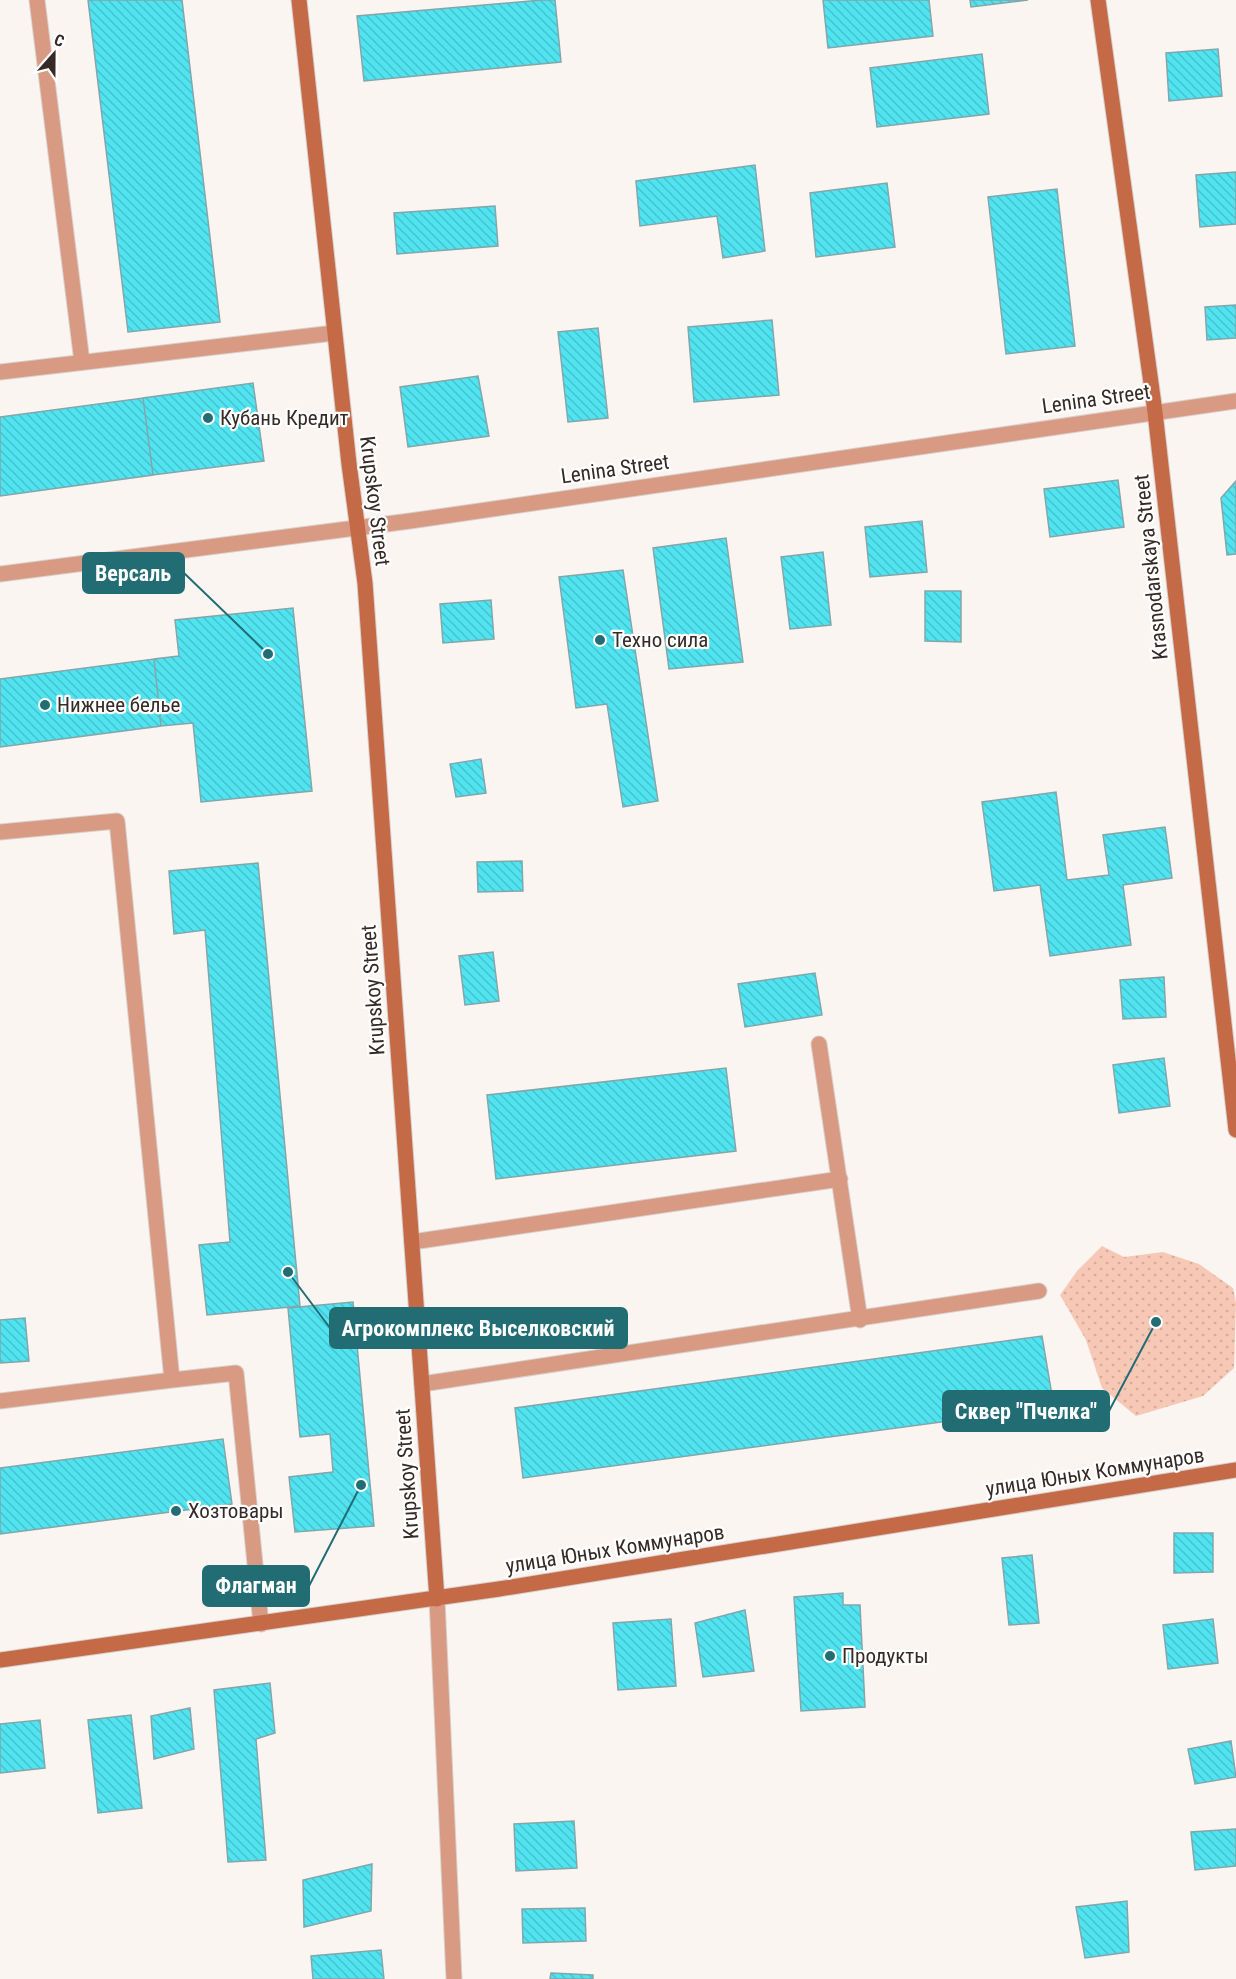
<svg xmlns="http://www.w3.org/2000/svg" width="1236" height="1979" font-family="'Roboto Condensed',sans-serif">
	<defs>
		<pattern id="grass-dots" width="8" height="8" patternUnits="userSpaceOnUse" patternTransform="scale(1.5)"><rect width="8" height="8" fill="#f7c8b6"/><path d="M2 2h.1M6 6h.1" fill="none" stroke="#d4ac9c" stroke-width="1.8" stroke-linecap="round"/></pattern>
		<pattern id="building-back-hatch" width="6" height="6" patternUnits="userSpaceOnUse" patternTransform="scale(1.5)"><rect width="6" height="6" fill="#50e3f0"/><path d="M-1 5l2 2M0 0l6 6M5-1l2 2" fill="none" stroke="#46c3ce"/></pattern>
	</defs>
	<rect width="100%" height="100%" fill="#fbf5f2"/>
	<path fill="url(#grass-dots)" d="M1102,1246L1124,1257L1163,1252L1199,1264L1233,1288L1236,1303L1234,1368L1203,1396L1136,1416L1102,1388L1086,1340L1060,1295L1077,1271Z"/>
	<path fill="url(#building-back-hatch)" stroke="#84a6a9" stroke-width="1.5" d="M88,0H182L220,322L128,332Z
		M542,0H555L561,62L364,81L357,16Z
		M823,0H929L933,36L828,48Z
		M970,0H1028L971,7Z
		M1218,49L1222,96L1169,101L1166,53Z
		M982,54L989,114L877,127L870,68Z
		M755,165L765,251L723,258L717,216L640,226L636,181Z
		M1236,172V224L1200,227L1196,175Z
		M887,183L895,247L816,257L810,193Z
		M1057,189L1075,346L1006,354L988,197Z
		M495,206L498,246L397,254L394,213Z
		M1236,305V338L1207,340L1205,307Z
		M772,320L779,395L694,402L688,327Z
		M598,328L608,418L568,422L558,332Z
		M478,376L489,436L408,447L400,387Z
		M253,383L264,461L153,475L143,398Z
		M143,398L153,475L0,496V417Z
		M1118,480L1124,527L1050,537L1044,489Z
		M1236,481V554L1227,555L1221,498Z
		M922,521L927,572L870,577L865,527Z
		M726,538L743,662L669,669L653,548Z
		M823,552L831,625L790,629L781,557Z
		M623,570L658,801L623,807L607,704L576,708L559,577Z
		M925,591H961V642L925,641Z
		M491,600L494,639L443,643L440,604Z
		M293,608L312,791L201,802L193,723L161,726L154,659L179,656L175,620Z
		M154,659L161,726L0,747V679Z
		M481,759L486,793L456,797L450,764Z
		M1056,792L1067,880L1109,875L1103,835L1165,827L1172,878L1123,885L1131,945L1050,956L1040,885L994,891L982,802Z
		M522,861L523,891L478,892L477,862Z
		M258,863L300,1306L207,1315L199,1245L230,1242L205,930L174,934L169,871Z
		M493,952L499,1001L465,1005L459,956Z
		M815,973L822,1015L745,1027L738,984Z
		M1164,977L1166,1017L1123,1019L1120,980Z
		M1164,1058L1170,1106L1119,1113L1113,1065Z
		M726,1068L736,1151L496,1179L487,1095Z
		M353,1302L374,1526L295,1532L289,1477L333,1472L330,1434L300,1437L288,1308Z
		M25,1318L29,1361L0,1363V1320Z
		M1042,1336L1054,1407L523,1478L515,1408Z
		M223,1439L232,1504L0,1534V1468Z
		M1174,1533H1213V1572L1174,1573Z
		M1032,1555L1039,1623L1009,1625L1002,1558Z
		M843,1593V1605H860L865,1707L801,1711L794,1597Z
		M745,1610L754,1671L703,1677L695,1623Z
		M671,1619L676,1686L618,1690L613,1623Z
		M1213,1619L1218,1663L1168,1669L1163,1625Z
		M270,1683L275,1733L256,1739L266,1860L228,1862L214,1690Z
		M190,1708L194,1749L154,1759L151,1716Z
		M131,1715L142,1808L98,1813L88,1720Z
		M40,1720L45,1768L0,1773V1724Z
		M1231,1741L1236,1777L1195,1784L1188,1749Z
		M574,1821L577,1868L516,1871L514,1824Z
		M1236,1829V1866L1195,1870L1191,1832Z
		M372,1864L371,1911L304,1927L303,1880Z
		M1127,1901L1129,1952L1085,1958L1076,1907Z
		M585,1908L586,1941L523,1943L522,1909Z
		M381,1950L384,1979H313L311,1956Z
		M551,1973L593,1975V1979H550Z"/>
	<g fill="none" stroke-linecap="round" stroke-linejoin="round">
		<defs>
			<path id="lane" d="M37,0L82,362
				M0,372L334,333
				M0,832L117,821L172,1380L236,1373L261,1624
				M819,1044L860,1320
				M412,1242L840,1179
				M422,1384L1039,1291
				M0,1401L172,1380"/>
			<path id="street" d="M0,574L410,521L1236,401
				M437,1599L454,1979"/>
			<path id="secondary" d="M299,0L349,464L365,583L437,1599
				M1098,0L1155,412L1236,1130
				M0,1660L499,1589L1236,1470"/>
		</defs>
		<use href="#lane" stroke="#d8d0cd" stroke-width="17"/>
		<use href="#street" stroke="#d8d0cd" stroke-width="17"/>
		<use href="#secondary" stroke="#d8d0cd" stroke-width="17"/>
		<use href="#lane" stroke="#d89a82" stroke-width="15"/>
		<use href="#street" stroke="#d89a82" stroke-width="15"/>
		<use href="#secondary" stroke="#c46a47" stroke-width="15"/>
	</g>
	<g fill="#226d74" stroke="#fff" stroke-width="2">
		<circle cx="208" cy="418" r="6"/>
		<circle cx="600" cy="640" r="6"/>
		<circle cx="45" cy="705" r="6"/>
		<circle cx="176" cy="1511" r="6"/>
		<circle cx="830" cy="1656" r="6"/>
	</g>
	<g text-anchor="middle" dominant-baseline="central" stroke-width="4.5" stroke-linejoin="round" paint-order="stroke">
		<g font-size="21" fill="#362a26" stroke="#fff">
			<text transform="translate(1096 399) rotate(-8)">Lenina Street</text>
			<text transform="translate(615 469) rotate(-8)">Lenina Street</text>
			<text transform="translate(375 501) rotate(83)">Krupskoy Street</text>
			<text transform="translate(1151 567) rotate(-96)">Krasnodarskaya Street</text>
			<text transform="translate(373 990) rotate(-94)">Krupskoy Street</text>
			<text transform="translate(1095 1472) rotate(-9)">улица Юных Коммунаров</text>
			<text transform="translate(407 1474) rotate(-94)">Krupskoy Street</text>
			<text transform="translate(615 1549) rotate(-9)">улица Юных Коммунаров</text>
		</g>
		<g font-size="21" fill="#362a26" stroke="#fff" text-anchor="start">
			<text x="220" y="418">Кубань Кредит</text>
			<text x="612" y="640">Техно сила</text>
			<text x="57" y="705">Нижнее белье</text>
			<text x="188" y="1511">Хозтовары</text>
			<text x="842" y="1656">Продукты</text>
		</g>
	</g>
	<path fill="none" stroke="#226d74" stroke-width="2" d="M268 654L184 573M288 1272L330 1328M1156 1322L1109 1411M361 1485L309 1586"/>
	<g fill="#226d74" stroke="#fff" stroke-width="2">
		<circle cx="268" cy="654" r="6"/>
		<circle cx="288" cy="1272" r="6"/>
		<circle cx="1156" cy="1322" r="6"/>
		<circle cx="361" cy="1485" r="6"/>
	</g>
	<g fill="#226d74" stroke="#226d74" stroke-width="2">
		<rect x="83" y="553" width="101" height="40" rx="6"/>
		<rect x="330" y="1308" width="297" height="40" rx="6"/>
		<rect x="943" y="1391" width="166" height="40" rx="6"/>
		<rect x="203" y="1566" width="106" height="40" rx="6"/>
	</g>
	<g font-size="22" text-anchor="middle" font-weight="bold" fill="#fff">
		<text x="133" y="581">Версаль</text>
		<text x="478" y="1336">Агрокомплекс Выселковский</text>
		<text x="1026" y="1419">Сквер "Пчелка"</text>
		<text x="256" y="1593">Флагман</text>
	</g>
	<g transform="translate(54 54) rotate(21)" stroke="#ffffff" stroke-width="4.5" paint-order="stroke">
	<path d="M0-4.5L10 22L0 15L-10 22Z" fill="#362a26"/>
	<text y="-9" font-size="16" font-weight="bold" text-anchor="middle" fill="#362a26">С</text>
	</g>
</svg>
